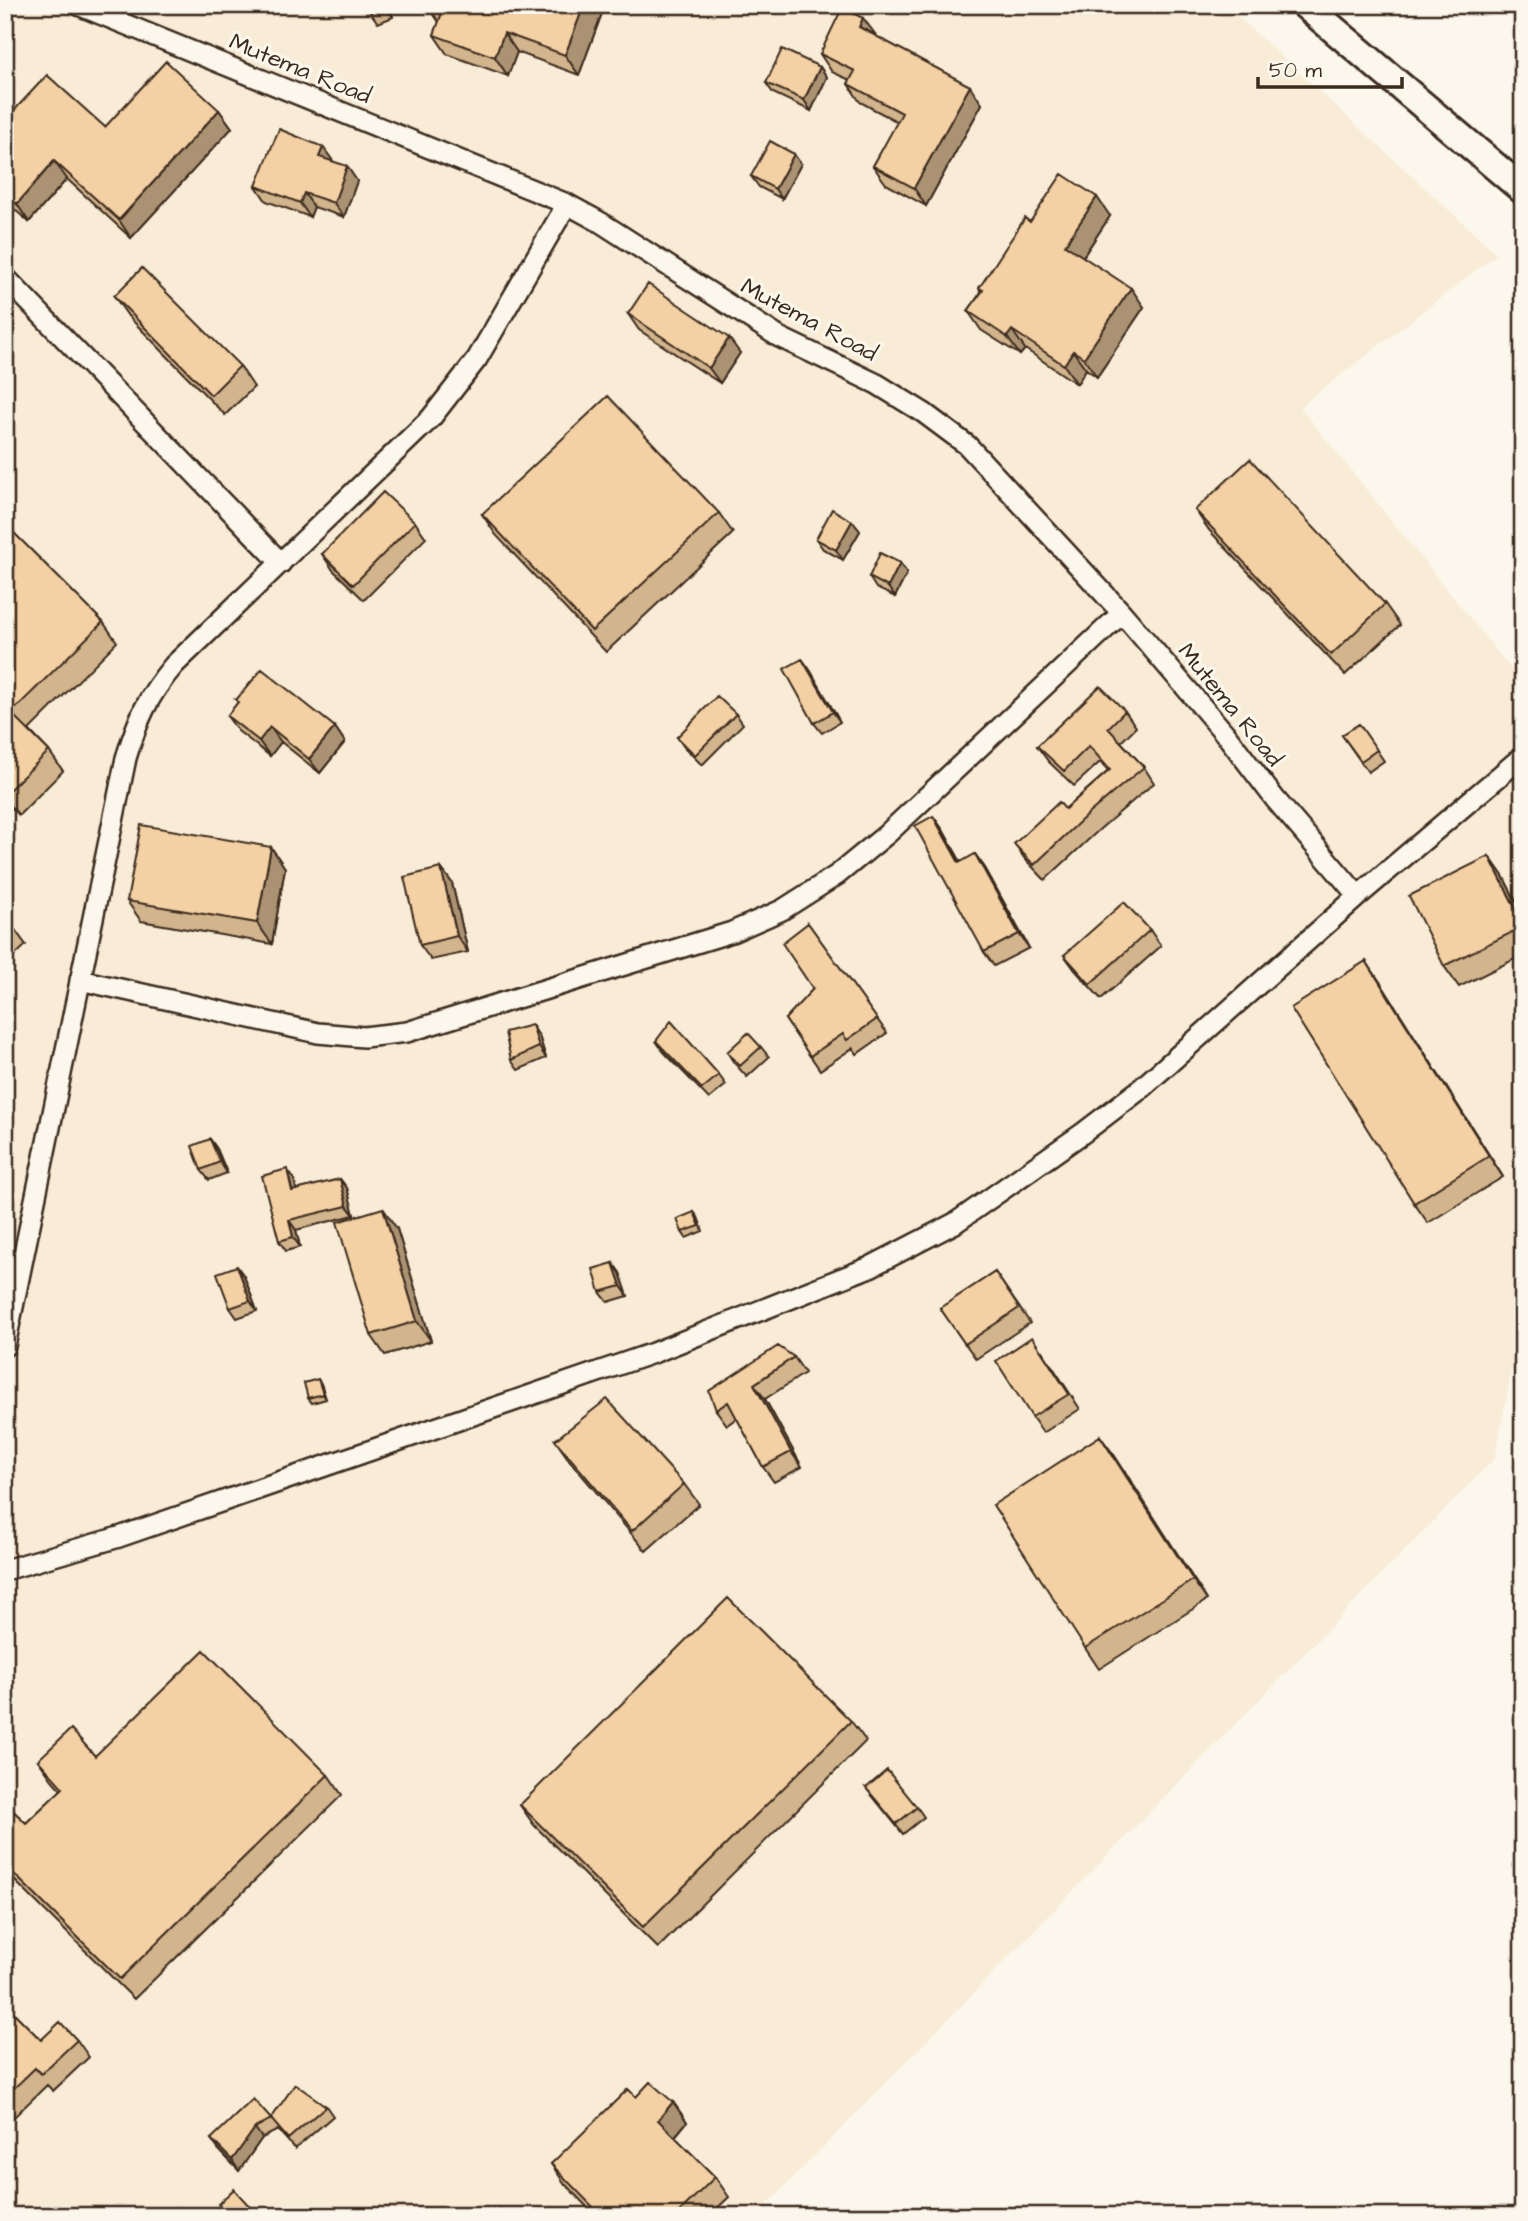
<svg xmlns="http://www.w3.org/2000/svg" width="1528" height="2221" font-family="'Architects Daughter',sans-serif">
	<rect width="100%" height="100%" fill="#fbf7ec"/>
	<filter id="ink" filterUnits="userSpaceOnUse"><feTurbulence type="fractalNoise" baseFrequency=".0143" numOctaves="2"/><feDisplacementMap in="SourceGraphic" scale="14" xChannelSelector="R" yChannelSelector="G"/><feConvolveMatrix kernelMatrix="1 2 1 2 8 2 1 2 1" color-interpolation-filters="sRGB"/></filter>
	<g filter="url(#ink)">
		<path fill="#f9ecd6" d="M5,5H1225L1497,254L1300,407L1523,684V1308L1495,1458L756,2216H5Z"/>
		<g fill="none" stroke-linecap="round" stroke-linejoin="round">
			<defs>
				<path id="minor" d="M78,5L567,204L600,222L779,337L877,384L924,413L967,445L1122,613L1227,736L1275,799L1358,896
					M5,277L281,563
					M80,980L318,1033L364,1037L407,1032L732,932L782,910L837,875L887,834L1122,613
					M5,1346L126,758C138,719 147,697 174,665L431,418L477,359L567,204
					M5,1570L119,1537L653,1353L870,1267L955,1223L1083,1133L1138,1091L1358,896L1523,756"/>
				<path id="secondary" d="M1305,5L1523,190"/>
			</defs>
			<use href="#minor" stroke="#3b2a1e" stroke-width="24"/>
			<use href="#secondary" stroke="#3b2a1e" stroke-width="32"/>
			<use href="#minor" stroke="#fbf7ec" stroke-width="19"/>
			<use href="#secondary" stroke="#fbf7ec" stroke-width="26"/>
		</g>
		<path fill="#d2b48d" stroke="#3b2a1e" stroke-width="2" d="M365,5H389L393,17L378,23Z
			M427,5H605L579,75L517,52L508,76L447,54L434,35L439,22Z
			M876,36L982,104L926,206L886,184L873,166L898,122L860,102L848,84L850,80L832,72L820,54Z
			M820,67L827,77L811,111L773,93L766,83Z
			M219,110L232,128L131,238L67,179L29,222L5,201V126L9,122L7,118L105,127Z
			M323,147L332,162L357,181L344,217L314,207L310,217L266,201L256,186Z
			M801,164L782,199L759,187L751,176Z
			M1110,216L1083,257L1144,307L1097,377L1086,369L1077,384L1025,349L1020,355L981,330L968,311L981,292L979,288L1030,222Z
			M114,296L240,366L254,387L225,415L128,316Z
			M628,314L740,353L720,383L639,330Z
			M1195,510L1385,604L1400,625L1345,675L1209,530Z
			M719,513L733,533L606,652L496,535L482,514Z
			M852,521L860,531L843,560L823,549L816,539Z
			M415,522L426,538L364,600L333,570L322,554Z
			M5,524L103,622L117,642L29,730L49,751L63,771L19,815L5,801Z
			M900,563L907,573L895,597L876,588L869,577Z
			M802,659L810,670L840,722L822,733L814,723Z
			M236,700L335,727L345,742L320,773L281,742L270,756L238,731L227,716L238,702Z
			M1125,711L1136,727L1121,742L1144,767L1154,783L1100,829L1045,880L1025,859L1014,844L1065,809L1108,771L1100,762L1074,786L1048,761L1037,746Z
			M736,714L743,724L702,765L684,747L677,737Z
			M1359,724L1384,761L1368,772L1342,735Z
			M933,816L943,830L961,862L975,854L985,868L1029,948L994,966L984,952Z
			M271,847L285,868L272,944L141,921L127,901Z
			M1489,856L1503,876L1523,915V955L1459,987L1444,966Z
			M441,868L452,883L468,952L431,960L420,945Z
			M5,920L15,930L26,945L5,965Z
			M808,923L887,1033L857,1054L853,1048L820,1070L785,1019L813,989Z
			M1150,930L1161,946L1101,999L1075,970L1064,955Z
			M1366,961L1380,982L1503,1177L1428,1223L1414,1203Z
			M539,1036L546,1058L518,1070L511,1060Z
			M656,1041L719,1075L726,1085L709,1099L663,1051Z
			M761,1047L769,1057L747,1077L734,1063L727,1052Z
			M210,1139L217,1149L227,1173L209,1180L201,1170Z
			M294,1179L297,1190L340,1179L347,1188L354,1215L296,1230L300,1247L286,1251L279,1241Z
			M694,1212L698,1217L703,1231L686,1238L682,1232Z
			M397,1229L431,1341L385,1355L371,1335Z
			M613,1263L620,1273L628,1296L608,1302L600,1292Z
			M995,1272L1030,1323L976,1359L940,1308Z
			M244,1276L257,1311L237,1318L230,1308Z
			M1043,1352L1080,1409L1043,1433L1032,1417Z
			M794,1357L805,1373L765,1399L802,1467L774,1482L763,1467L737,1418L727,1425L716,1410Z
			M321,1384L326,1399L312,1403L308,1398Z
			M1100,1436L1207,1600L1099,1669L1085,1648Z
			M555,1440L684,1484L699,1504L646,1551L569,1460Z
			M851,1721L866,1741L658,1948L534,1825L520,1805Z
			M95,1756L328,1775L342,1795L134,1999L5,1871V1803L26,1823L61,1790L52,1780L38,1760Z
			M866,1788L917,1807L924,1817L903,1834Z
			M5,2004L41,2040H77L89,2057L53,2091L47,2085L10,2121L5,2117Z
			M636,2097L673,2102L687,2122L675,2137L715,2177L729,2197L709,2216H583L590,2210L565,2184L551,2164Z
			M326,2106L333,2116L295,2149L278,2130L262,2138L239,2171L218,2149L211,2139L271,2119Z"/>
		<path fill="#ab9273" stroke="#3b2a1e" stroke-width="2" d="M385,5H389L393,17Z
			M584,5H605L579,75L565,55Z
			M863,18L876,35L859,27Z
			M504,33L517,52L508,76L495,57Z
			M820,67L827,77L811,111L804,100Z
			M970,86L982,104L926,206L914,188Z
			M219,110L232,128L131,238L119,220Z
			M323,147L333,161L329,171L319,157Z
			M794,154L801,164L782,199L775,189Z
			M54,161L67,179L29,222L17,204Z
			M347,166L357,181L344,217L334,203Z
			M304,193L314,207L310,217L300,203Z
			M1097,197L1110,216L1078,264L1065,245Z
			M1131,288L1144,307L1097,377L1084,358Z
			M1012,330L1025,349L1020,355L1007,337Z
			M729,338L740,353L720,383L709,368Z
			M1073,351L1086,369L1077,384L1064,365Z
			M852,521L860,531L843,560L836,550Z
			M900,563L907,573L895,597L888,587Z
			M802,659L810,670L840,722L833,712Z
			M270,727L281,742L270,756L259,741Z
			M335,727L345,742L320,773L309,759Z
			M933,816L943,830L969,877L959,863Z
			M271,847L285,868L272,944L257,923Z
			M975,854L985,868L1029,948L1019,934Z
			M1489,856L1503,876L1523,915V923Z
			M441,868L452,883L468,952L457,936Z
			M1366,961L1380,982L1503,1177L1489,1156Z
			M532,1025L539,1036L546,1058L539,1047Z
			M210,1139L217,1149L227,1173L220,1162Z
			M287,1169L294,1179L299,1201L292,1191Z
			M340,1179L347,1188L354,1215L347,1206Z
			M383,1208L397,1229L431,1341L417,1321Z
			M289,1220L296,1230L300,1247L293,1237Z
			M613,1263L620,1273L628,1296L621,1286Z
			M237,1266L244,1276L257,1311L250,1301Z
			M318,1379L321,1384L326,1399L323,1394Z
			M754,1384L765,1399L802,1467L791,1452Z
			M1100,1436L1115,1456L1207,1600L1193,1580Z
			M673,2102L687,2122L672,2140L658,2120Z
			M255,2128L262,2138L239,2171L232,2160Z"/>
		<path fill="#f4d1a4" stroke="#3b2a1e" stroke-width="2" d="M431,5H584L565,55L504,33L495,57L434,35L443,10Z
			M842,8L863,18L859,27L970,86L914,188L873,166L902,113L848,84L855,71L820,54Z
			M782,49L820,67L804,100L766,83Z
			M166,61L219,110L119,220L54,161L17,204L5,194V126L10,121L7,118L47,75L105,127Z
			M279,129L323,147L319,157L347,166L334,203L304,193L300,203L256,186Z
			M770,141L794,154L775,189L751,176Z
			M1062,174L1097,197L1065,245L1131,288L1084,358L1073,351L1064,365L1012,330L1007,337L968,311L983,290L979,288L1025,218L1030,222Z
			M142,268L240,366L211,395L114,296Z
			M648,284L729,338L709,368L628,314Z
			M608,396L719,513L592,631L482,514Z
			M1250,459L1385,604L1331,655L1195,510Z
			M383,492L415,522L353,585L322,554Z
			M832,509L852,521L836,550L816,539Z
			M5,524L103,622L11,713L49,751L5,794Z
			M880,553L900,563L888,587L869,577Z
			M802,659L833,712L814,723L784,669Z
			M262,669L335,727L309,759L270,727L259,741L227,716L238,702L236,700Z
			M1100,686L1125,711L1108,728L1144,767L1089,813L1034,865L1014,844L1059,802L1065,809L1110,770L1089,746L1064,771L1037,746Z
			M717,696L736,714L695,755L677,737Z
			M1359,724L1377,750L1361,761L1342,735Z
			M933,816L959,863L975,854L1019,934L984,952L915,826Z
			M141,825L271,847L257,923L127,901Z
			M1489,856L1523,923V927L1444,966L1409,896Z
			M441,868L457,936L420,945L404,877Z
			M1124,902L1150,930L1090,984L1064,955Z
			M5,920L15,930L5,939Z
			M808,923L877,1019L847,1040L843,1034L810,1056L785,1019L813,989L782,943Z
			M1366,961L1489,1156L1414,1203L1291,1008Z
			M671,1021L719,1075L702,1089L656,1041Z
			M532,1025L539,1047L511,1060L505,1032Z
			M748,1033L761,1047L740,1066L727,1052Z
			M210,1139L220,1162L201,1170L192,1146Z
			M287,1169L292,1191L340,1179L347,1206L289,1220L293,1237L279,1241L262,1176Z
			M383,1208L417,1321L371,1335L337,1222Z
			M694,1212L700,1226L682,1232L677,1219Z
			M613,1263L621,1286L600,1292L593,1269Z
			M237,1266L250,1301L230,1308L217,1273Z
			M995,1272L1019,1308L965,1344L940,1308Z
			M1032,1337L1069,1394L1032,1417L996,1361Z
			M778,1346L794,1357L754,1384L791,1452L763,1467L728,1402L716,1410L709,1391Z
			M318,1379L323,1394L308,1398L304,1383Z
			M607,1399L684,1484L632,1531L555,1440Z
			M1100,1436L1193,1580L1085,1648L993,1505Z
			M728,1598L851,1721L643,1927L520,1805Z
			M204,1650L328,1775L120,1979L5,1865V1803L26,1823L63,1788L38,1760L71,1729L95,1756Z
			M887,1770L917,1807L896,1824L866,1788Z
			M5,2004L41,2040L60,2022L77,2040L41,2074L35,2068L5,2097Z
			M650,2082L673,2102L658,2120L715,2177L675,2216H583L593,2207L551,2164L628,2089L636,2097Z
			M295,2084L326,2106L288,2139L271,2119Z
			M253,2099L271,2119L255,2128L232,2160L211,2139Z
			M234,2189L258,2216H229L218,2204Z"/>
	</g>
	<g text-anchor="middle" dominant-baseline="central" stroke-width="6" stroke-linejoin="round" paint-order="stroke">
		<g font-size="24" fill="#3b2a1e" stroke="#fbf7ec">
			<text transform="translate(300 69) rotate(22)">Mutema Road</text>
			<text transform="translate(809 320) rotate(28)">Mutema Road</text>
			<text transform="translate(1230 705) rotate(51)">Mutema Road</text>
		</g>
	</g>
	<rect width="1528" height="2221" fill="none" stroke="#fbf7ec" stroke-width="28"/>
	<rect x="14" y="14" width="1500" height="2193" fill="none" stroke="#3b2a1e" stroke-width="2.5" filter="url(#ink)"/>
	<path d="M1258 77v10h144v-10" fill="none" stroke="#3b2a1e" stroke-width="3.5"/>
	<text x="1269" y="77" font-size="21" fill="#3b2a1e" stroke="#fbf7ec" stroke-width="5" paint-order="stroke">50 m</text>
</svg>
